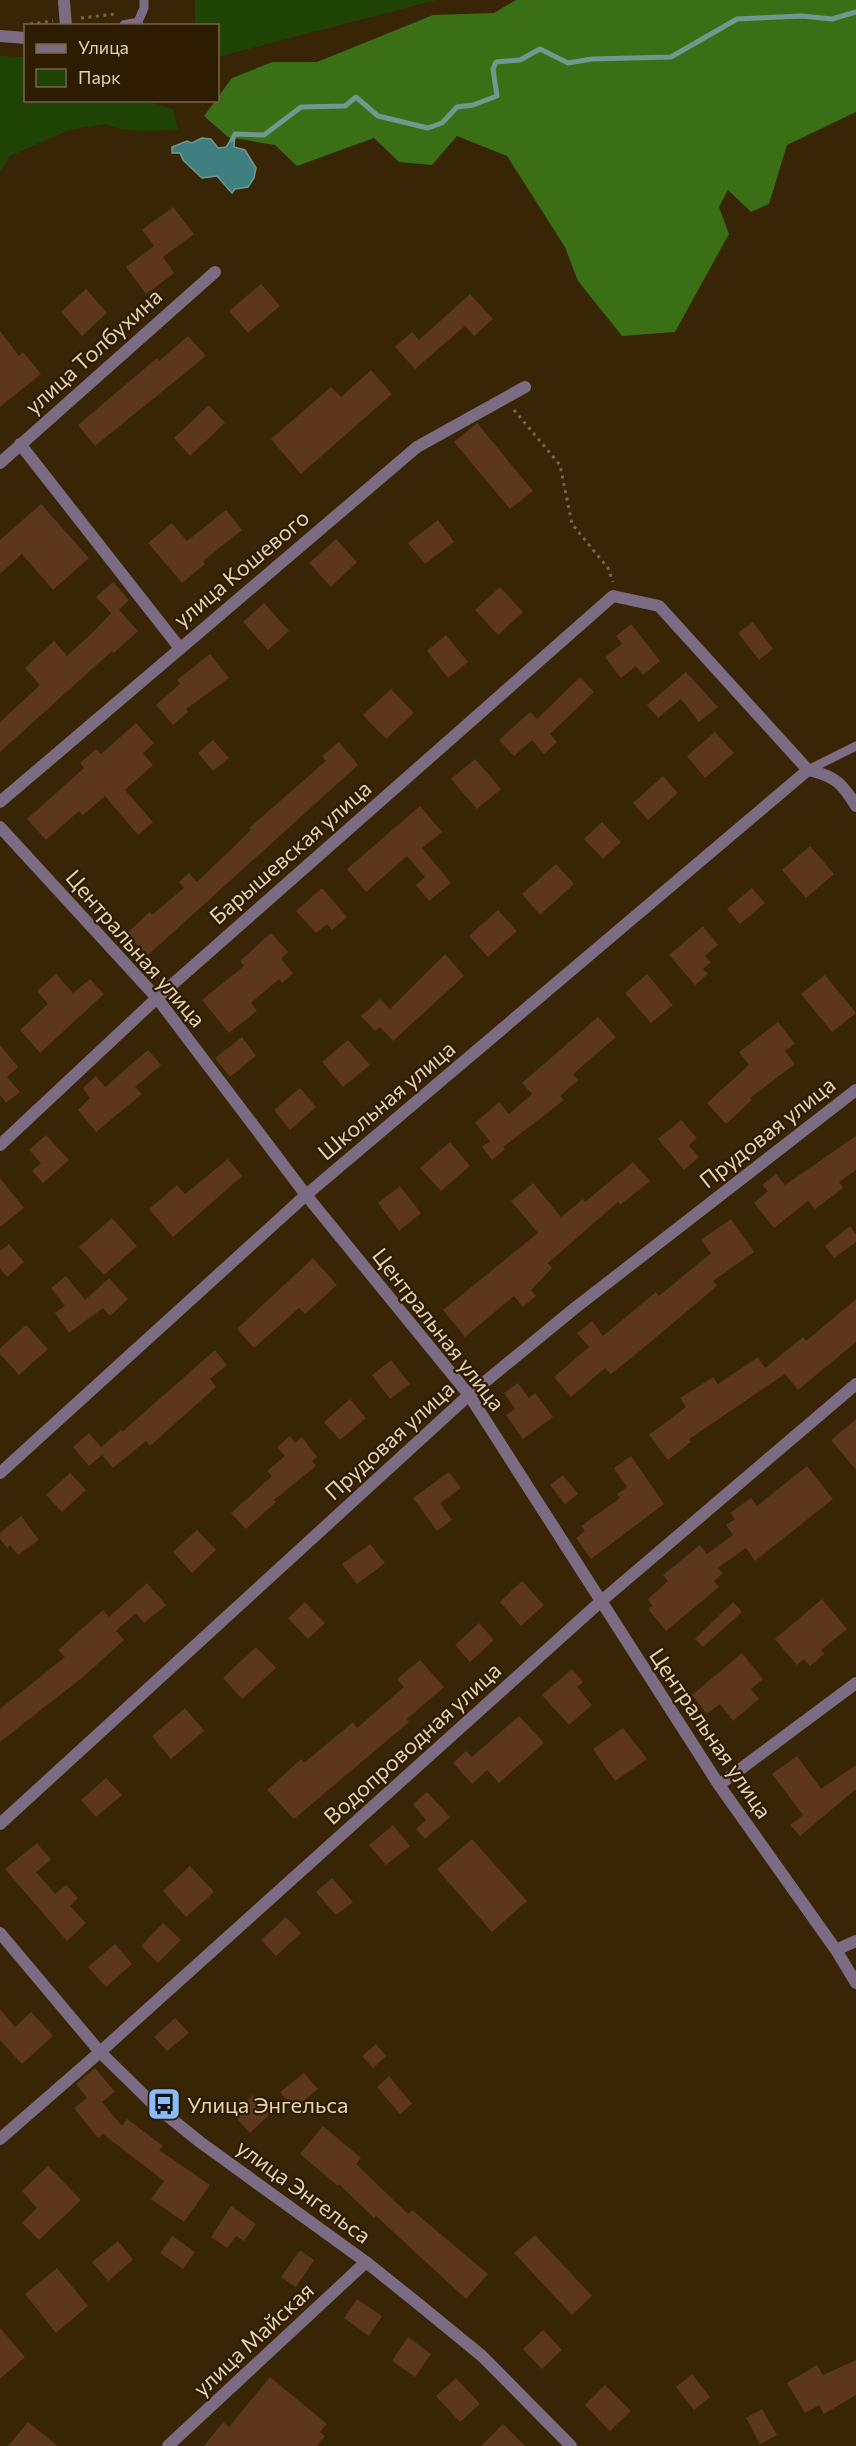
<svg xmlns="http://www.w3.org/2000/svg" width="856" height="2446" font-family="Commissioner,sans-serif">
	<rect width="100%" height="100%" fill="#382506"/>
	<path fill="#1f4205" d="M195,0H436L218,57V26L195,25Z
		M0,56L25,57L26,100L147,101L173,109L178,130L138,131L120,129L106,124L69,130L10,156L0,172Z"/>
	<path fill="#3a6f15" d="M516,0H856V112L787,145L769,204L751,212L728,190L719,207L729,234L675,332L622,336L578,281L565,247L507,156L457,136L432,165L399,162L374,138L297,166L275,145L228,137L204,116L232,78L272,62H317L433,15L494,13Z"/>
	<path fill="#3f7f7f" stroke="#71988f" stroke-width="1.5" d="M235,134L234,147L245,150L256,168L254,178L248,187L235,189L232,193L217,176L202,178L183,160L180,153H172V147L187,141L192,143L202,138L211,139L218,148L226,147Z"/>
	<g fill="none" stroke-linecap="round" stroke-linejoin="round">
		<path stroke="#71988f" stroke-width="5" d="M232,140L235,134L264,135L301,107L345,106L356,97L378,116L428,128L442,123L457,107L473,105L497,96L493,69L496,62L520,60L540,49L568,63L592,59L671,57L737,19L802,16L832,19L856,12"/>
	</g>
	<path fill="#5c371c" d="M173,207L194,234L163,257L174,273L146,294L126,267L154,246L142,230Z
		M261,284L280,306L248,333L229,311Z
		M86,289L107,313L82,336L61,312Z
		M470,294L493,319L474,336L465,326L415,369L395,347L412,332L419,340Z
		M0,331L19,356L23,352L41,374L0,407Z
		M188,336L206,356L95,446L78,425L157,358L159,361Z
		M371,370L392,394L301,474L271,439L331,387L341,397Z
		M209,405L225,423L190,456L174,438Z
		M477,423L533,491L510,509L454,442Z
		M41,504L89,558L53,590L22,554L0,574V540Z
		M226,510L242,530L203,561L205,564L182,583L148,543L172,523L187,541Z
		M438,520L454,542L425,564L408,543Z
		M336,539L357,562L331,587L309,563Z
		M113,582L129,600L119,610L138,631L114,653L112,651L0,752V722L40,685L25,668L54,641L67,656L94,631L111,613L96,597Z
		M500,587L523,612L498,635L475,610Z
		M264,603L289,631L268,650L243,622Z
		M753,622L773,649L759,660L738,633Z
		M631,624L660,661L643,675L636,666L621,678L605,657L622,644L616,636Z
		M446,635L468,662L448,678L427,651Z
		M210,654L229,678L186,709L188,712L173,725L156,705L180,684L177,680Z
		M686,672L718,707L699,722L681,699L658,718L647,705Z
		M580,677L594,692L550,734L557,742L544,754L532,740L514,756L499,740L530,712L537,719Z
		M391,689L414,713L386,739L363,715Z
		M136,723L154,743L143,753L153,765L125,790L153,822L138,835L105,796L83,815L79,811L46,840L27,819L84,768L80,763L96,749L101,754Z
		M715,732L734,753L705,778L687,756Z
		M213,740L229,758L213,771L198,753Z
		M339,742L358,765L147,956L127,933L150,912L152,915L184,888L179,882L189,873L197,882L251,830L249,828L326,761L322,756Z
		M475,759L501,789L477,809L451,779Z
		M663,776L678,793L648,820L633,803Z
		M420,806L442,832L422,848L451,883L429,901L416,885L425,877L407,856L366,892L347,869Z
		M602,822L621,842L603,859L584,839Z
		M810,846L834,874L806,898L782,870Z
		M556,864L574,884L540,915L522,894Z
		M322,888L347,917L332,930L327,924L316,933L296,911Z
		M752,888L765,903L740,924L727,909Z
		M498,910L517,931L488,957L469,936Z
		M703,926L718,945L705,956L711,962L703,969L708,974L695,985L669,955Z
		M271,933L288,952L281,959L293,973L282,983L279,979L251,1003L257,1011L229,1033L202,1000L244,966L240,961Z
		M445,954L464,976L393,1041L380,1027L375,1031L361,1016L380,999L390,1009Z
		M56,974L73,993L90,979L104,994L40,1053L20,1030L48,1004L37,991Z
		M647,974L673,1005L651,1023L625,993Z
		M825,975L856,1013L832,1032L801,994Z
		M598,1017L616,1037L573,1074L578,1080L560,1096L564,1100L503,1147L505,1149L492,1160L482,1147L490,1141L475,1123L499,1102L509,1114L532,1094L522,1083Z
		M778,1022L795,1044L785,1051L795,1064L750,1098L752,1100L726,1124L707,1103L749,1065L739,1052Z
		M242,1037L256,1056L230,1077L215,1058Z
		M348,1040L370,1065L343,1087L322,1062Z
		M0,1045L18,1067L7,1077L20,1092L6,1103L0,1095Z
		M148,1050L161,1065L135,1087L142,1094L96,1132L78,1110L90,1098L83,1088L96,1076L105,1087Z
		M300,1088L316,1107L290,1130L274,1110Z
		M681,1120L697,1138L689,1145L699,1157L684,1170L658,1139Z
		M46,1135L69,1160L43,1183L32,1171L41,1163L29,1150Z
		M856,1136V1170L839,1182L843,1188L815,1209L808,1201L774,1228L754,1203L768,1191L762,1185L776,1174L785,1185Z
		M450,1142L470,1166L441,1191L420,1168Z
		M228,1159L242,1176L173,1237L149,1209L177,1185L185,1194Z
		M633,1162L650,1181L620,1205L618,1202L548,1263L552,1268L531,1290L536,1296L523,1307L514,1296L465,1337L443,1310L538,1233L511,1201L533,1183L561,1217L583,1199L585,1202Z
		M0,1178L24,1208L0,1227Z
		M400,1186L421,1213L399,1231L378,1203Z
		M112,1218L137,1246L104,1275L79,1247Z
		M731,1219L754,1252L713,1281L717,1286L641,1350L611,1374L605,1368L571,1397L554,1377L589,1347L577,1333L592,1321L603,1336L656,1292L659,1296L711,1253L701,1240Z
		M850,1226L856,1234V1242L834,1258L825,1246Z
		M9,1244L24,1262L7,1277L0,1268V1251Z
		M313,1258L337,1285L305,1314L299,1308L254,1348L237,1329Z
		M66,1276L85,1300L109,1278L128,1299L110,1316L103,1308L69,1333L55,1313L65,1306L51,1288Z
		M856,1299V1342L798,1390L785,1374L689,1439L691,1442L668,1460L649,1435L686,1407L680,1398L713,1377L718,1384L758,1357L765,1368L803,1337L806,1341Z
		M26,1325L48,1349L19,1375L0,1354V1348Z
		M215,1350L227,1365L210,1379L216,1387L150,1446L146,1441L113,1468L102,1455L89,1466L73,1447L89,1433L101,1447L121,1430L123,1431Z
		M391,1360L410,1384L390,1399L372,1375Z
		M518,1383L529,1398L535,1393L553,1417L523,1439L506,1415L515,1409L504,1393Z
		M350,1399L366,1418L340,1440L324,1422Z
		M856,1419V1470L831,1440Z
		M290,1436L295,1443L302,1437L317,1457L312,1461L316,1466L274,1500L276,1502L246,1529L231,1513L272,1476L267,1471L285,1456L277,1447Z
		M631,1456L664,1504L591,1559L576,1538L585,1531L581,1526L620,1498L617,1494L627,1487L614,1468Z
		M807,1466L833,1499L755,1561L746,1548L718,1568L723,1573L714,1581L719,1587L666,1631L648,1609L652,1606L648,1599L668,1581L663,1575L700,1545L707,1554L733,1535L726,1525L735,1519L730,1513L751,1498L757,1506Z
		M449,1472L461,1488L440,1503L452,1520L437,1531L413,1498Z
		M70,1473L86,1490L62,1512L46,1495Z
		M563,1475L578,1494L565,1504L550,1485Z
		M21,1516L39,1540L18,1555L10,1545L7,1548L0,1539V1533Z
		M197,1530L216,1550L192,1573L173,1552Z
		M370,1544L385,1563L357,1584L342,1564Z
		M522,1581L544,1605L521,1626L500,1602Z
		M147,1583L166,1605L144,1623L136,1613L116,1631L124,1640L83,1677L0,1742V1709L65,1657L58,1650L103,1610L109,1617Z
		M822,1599L847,1629L821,1650L824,1654L810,1666L804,1659L797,1665L775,1639Z
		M305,1602L325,1623L308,1639L288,1618Z
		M733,1602L742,1612L703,1647L695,1639Z
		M479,1623L494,1640L470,1662L455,1645Z
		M256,1647L276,1668L242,1699L223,1678Z
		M742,1653L763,1679L751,1689L759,1699L733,1721L720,1704L707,1714L692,1695Z
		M420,1660L444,1687L407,1719L409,1722L294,1819L267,1790L301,1759L304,1763L353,1722L357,1728L404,1687L397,1679Z
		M572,1669L583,1682L577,1687L592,1705L569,1725L542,1695Z
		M185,1708L204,1731L171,1759L152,1736Z
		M519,1716L544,1743L499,1783L487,1770L472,1784L453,1763L466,1751L472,1757Z
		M623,1728L647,1759L615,1781L593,1749Z
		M797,1756L821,1789L856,1765V1789L800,1836L790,1825L803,1815L772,1774Z
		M106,1778L122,1795L96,1817L81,1800Z
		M427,1792L450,1817L425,1839L416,1829L426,1820L413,1804Z
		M393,1825L410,1846L386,1865L369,1845Z
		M472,1839L527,1901L492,1932L437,1869Z
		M37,1843L51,1860L36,1872L55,1894L66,1885L78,1898L70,1906L86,1923L67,1941L5,1869Z
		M190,1866L214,1892L186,1917L163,1891Z
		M332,1878L353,1902L336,1915L316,1892Z
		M286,1917L301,1933L276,1956L261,1940Z
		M163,1923L181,1940L158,1963L141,1946Z
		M115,1944L132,1964L106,1987L88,1967Z
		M0,2009L15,2027L31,2012L53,2036L22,2064L0,2040Z
		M175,2018L189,2033L167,2051L154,2037Z
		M376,2044L386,2056L373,2068L362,2056Z
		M95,2068L115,2092L102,2102L122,2126L127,2119L163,2146L159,2150L210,2185L184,2222L151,2199L164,2181L103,2134L98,2138L74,2108L87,2098L76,2084Z
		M304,2073L318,2089L294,2109L280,2092Z
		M389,2076L412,2104L400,2114L377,2087Z
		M253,2095L271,2113L250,2133L233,2114Z
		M323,2126L361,2158L356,2164L408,2214L412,2210L488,2274L466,2299L376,2216L374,2218L339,2184L338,2186L300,2154Z
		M48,2166L81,2200L39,2240L22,2223L37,2208L22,2191Z
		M231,2206L256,2224L244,2241L236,2236L227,2248L211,2237Z
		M535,2235L592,2296L572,2315L514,2253Z
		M172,2236L195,2252L183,2269L160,2253Z
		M118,2241L133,2260L108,2281L92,2262Z
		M300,2250L314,2260L296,2287L281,2277Z
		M57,2268L88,2306L56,2333L25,2294Z
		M357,2299L382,2316L369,2336L344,2318Z
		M0,2328L25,2357L0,2379Z
		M543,2330L562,2350L542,2369L523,2349Z
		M408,2337L431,2354L415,2377L392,2361Z
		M856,2360V2395L824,2414L819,2405L805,2413L787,2383L817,2365L823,2375Z
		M692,2374L710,2397L694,2410L676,2387Z
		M270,2377L327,2424L320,2432L325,2436L317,2446H204L223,2422L229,2427Z
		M456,2378L480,2404L460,2422L436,2396Z
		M605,2385L631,2411L610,2431L585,2405Z
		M762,2409L777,2435L760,2444L746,2418Z
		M28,2422L58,2446H8Z
		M503,2424L525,2446H481Z"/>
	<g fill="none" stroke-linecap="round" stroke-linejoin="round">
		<path stroke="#786547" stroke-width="3" stroke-dasharray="3 4.5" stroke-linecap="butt" d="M81,18L116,14
			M30,24L53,21
			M514,410L560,465L572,524L608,568L613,582"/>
		<path stroke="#7c6c83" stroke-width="9" d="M137,24L144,8V0
			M808,770L856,746"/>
		<path stroke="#7c6c83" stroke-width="12" d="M64,2L66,26
			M125,26L137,24
			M0,36L26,38
			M20,444L179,647
			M0,463L215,272
			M808,770C835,776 842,783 856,806
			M0,802L417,447L525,387
			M0,827L157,998L306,1195L469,1395L719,1785L836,1950L856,1983
			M0,1145L157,998L613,596L659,606L808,770
			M0,1473L306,1195L808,770
			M719,1785L856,1683
			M0,1824L469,1395L575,1308L856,1090
			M836,1950L856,1941
			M0,2139L100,2052L599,1603L856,1384
			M168,2446L366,2262"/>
		<path stroke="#7c6c83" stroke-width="12" d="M0,1933L100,2052L153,2104L200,2142L366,2262L416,2302L482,2356L571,2446"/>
	</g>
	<defs>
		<symbol id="bus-square" viewBox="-11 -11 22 22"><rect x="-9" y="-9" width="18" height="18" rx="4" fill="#89bafc" stroke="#2e1c00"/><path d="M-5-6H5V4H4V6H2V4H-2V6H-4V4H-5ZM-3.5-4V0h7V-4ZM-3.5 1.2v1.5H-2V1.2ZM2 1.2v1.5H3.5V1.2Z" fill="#111"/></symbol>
	</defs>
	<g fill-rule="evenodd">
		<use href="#bus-square" x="145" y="2085" width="38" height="38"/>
	</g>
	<g text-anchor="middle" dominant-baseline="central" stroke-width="4.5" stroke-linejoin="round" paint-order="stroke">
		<g font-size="22" fill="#e6d1b5" stroke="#2e1c00">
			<text transform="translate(93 351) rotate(-42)">улица Толбухина</text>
			<text transform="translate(241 568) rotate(-40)">улица Кошевого</text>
			<text transform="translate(290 852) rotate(-41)">Барышевская улица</text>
			<text transform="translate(136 948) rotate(49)">Центральная улица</text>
			<text transform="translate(386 1100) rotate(-40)">Школьная улица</text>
			<text transform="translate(767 1132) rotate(-38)">Прудовая улица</text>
			<text transform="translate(439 1329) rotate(52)">Центральная улица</text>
			<text transform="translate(389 1440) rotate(-42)">Прудовая улица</text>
			<text transform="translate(711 1733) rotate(56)">Центральная улица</text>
			<text transform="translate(412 1743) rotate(-42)">Водопроводная улица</text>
			<text transform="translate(304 2191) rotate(36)">улица Энгельса</text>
			<text transform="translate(253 2339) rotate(-43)">улица Майская</text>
		</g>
		<g font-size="22" fill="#e6d1b5" stroke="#2e1c00" text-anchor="start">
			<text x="187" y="2104">Улица Энгельса</text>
		</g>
	</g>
	<rect x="24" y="24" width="195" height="78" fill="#2e1c00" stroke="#786448" stroke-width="1.5"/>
	<rect x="36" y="44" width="30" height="9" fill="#7c6c83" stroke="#786448" stroke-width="1.5"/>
	<text x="78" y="54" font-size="18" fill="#e6d1b5">Улица</text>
	<rect x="36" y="69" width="30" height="18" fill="#1f4205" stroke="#786448" stroke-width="1.5"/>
	<text x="78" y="84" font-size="18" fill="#e6d1b5">Парк</text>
</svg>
